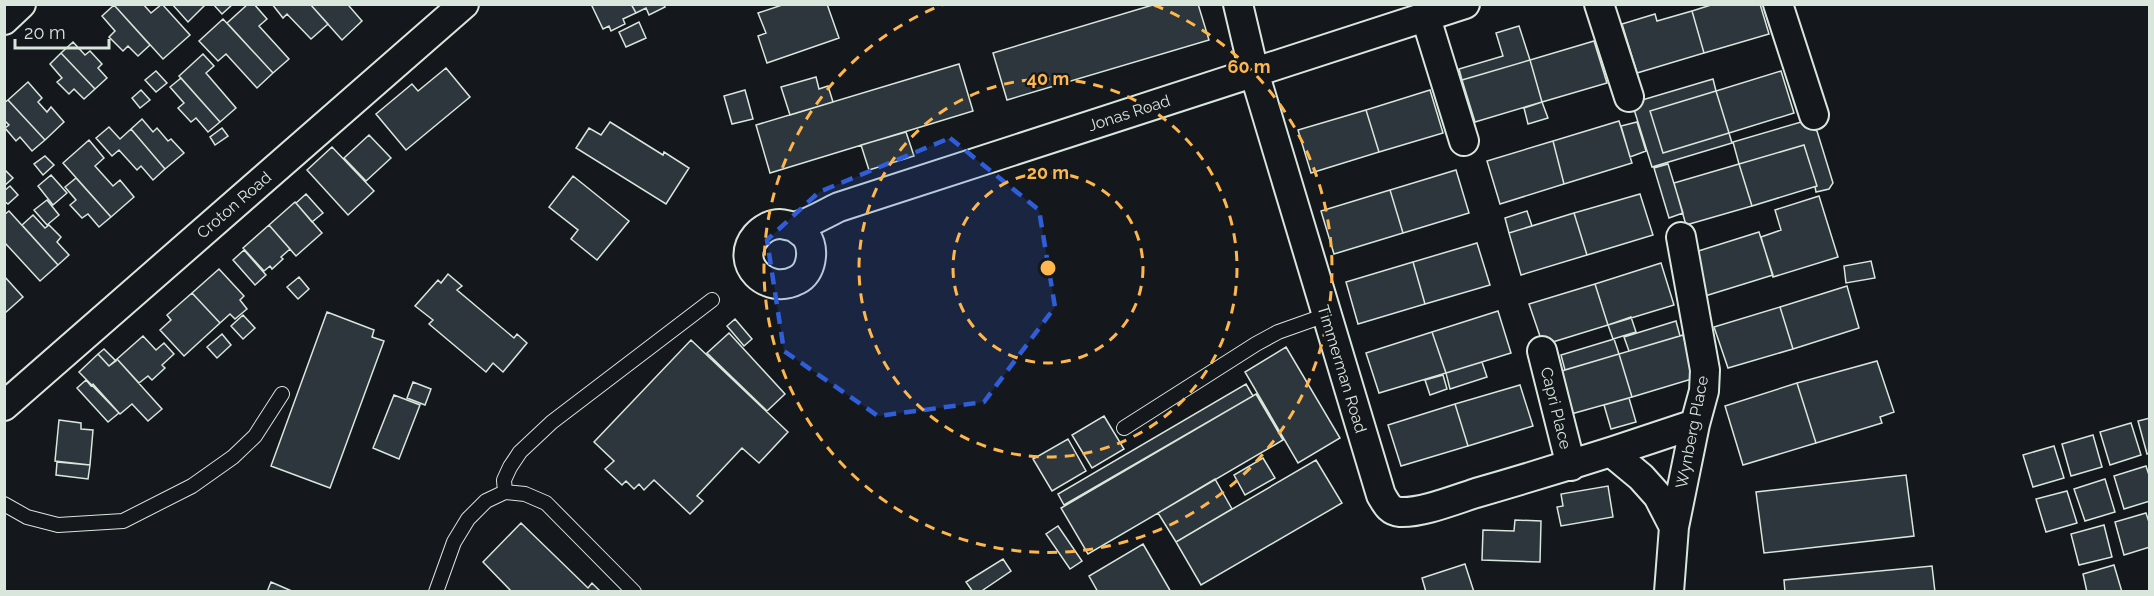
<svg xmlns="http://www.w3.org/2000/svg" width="2154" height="596" font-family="Raleway,sans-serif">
	<rect width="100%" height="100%" fill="#14181c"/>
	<path fill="#2c363c" stroke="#d8e6dc" stroke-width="1.5" d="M143,4L151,13L162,4L190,35L163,59L114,5Z
		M172,4H206L188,22Z
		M213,4H233L222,14Z
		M248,4H254L267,19L259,26L289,59L273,73L227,23Z
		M272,4H310L328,24L311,39L287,14L283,18Z
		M310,4H350L349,6L362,21L342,40Z
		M591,4H631L636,13L623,19L625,24L611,31L609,26L603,29Z
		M631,4H663L665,7L649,15L646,8L636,13Z
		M785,4H827L839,38L767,63L758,36L766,33L758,13Z
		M1156,4H1198L1209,40L1007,100L993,53Z
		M1714,4H1760L1769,34L1704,53L1692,11Z
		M114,5L150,45L138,56L128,46L123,51L109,37L115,31L102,16Z
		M1692,11L1704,53L1637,73L1622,24L1655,14L1657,21Z
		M223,19L273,73L257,88L226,54L218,61L199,41Z
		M639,22L646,38L626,47L619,32Z
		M1519,26L1530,60L1462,80L1459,69L1503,56L1496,33Z
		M1594,41L1607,83L1542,102L1530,60Z
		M73,42L85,55L90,51L102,64L98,68L107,78L95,89L61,53Z
		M61,53L95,89L84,99L74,89L69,94L57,82L62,78L50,64Z
		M203,54L214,66L206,73L236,108L220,122L179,76Z
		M1530,60L1542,102L1475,122L1462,80Z
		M959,64L973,111L770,173L756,125Z
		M446,68L470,97L406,150L376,114L412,84L418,91Z
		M156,71L167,83L156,92L145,80Z
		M1781,71L1794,113L1729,133L1716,91Z
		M816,77L819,89L828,86L833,102L790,115L781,87Z
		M181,78L220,122L208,132L196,118L191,122L178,108L184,103L170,87Z
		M1713,79L1716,91L1650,111L1663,153L1729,133L1732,143L1652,167L1632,103Z
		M28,82L42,98L38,102L47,112L51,107L64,122L45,140L8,100Z
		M141,90L150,100L140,108L132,98Z
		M745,90L753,119L732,124L724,96Z
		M1430,90L1443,133L1379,152L1366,110Z
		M1716,91L1729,133L1663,153L1650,111Z
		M8,100L45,140L32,151L20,137L16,141L5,128L9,125L4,120V103Z
		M1542,102L1548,118L1528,124L1524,108Z
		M1366,110L1379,152L1311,173L1298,130Z
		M142,119L153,132L157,128L168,141L171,139L184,153L165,169L131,129Z
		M1619,121L1632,163L1564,184L1553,141Z
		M610,122L663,155L664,152L689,168L666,204L576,148L589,128L601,135Z
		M1637,122L1646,151L1630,157L1621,126Z
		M1801,122L1817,131L1833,183L1829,189L1816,192L1815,187L1817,186L1804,145L1739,164L1733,142Z
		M109,127L120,139L131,129L165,169L153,180L141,166L137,170L119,150L112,156L96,138Z
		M222,128L228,136L215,145L210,137Z
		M906,132L914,156L869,170L861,145Z
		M369,135L391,158L366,181L344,158Z
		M89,140L104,158L95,166L113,186L120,180L134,197L111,217L63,163Z
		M1553,141L1564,184L1500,204L1487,161Z
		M1804,145L1817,186L1752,206L1739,164Z
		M332,147L374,191L348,215L307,170Z
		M45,156L54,165L43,175L34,164Z
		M1668,164L1683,213L1669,218L1654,168Z
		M1739,164L1752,206L1686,225L1674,183Z
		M4,169L13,178L4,186Z
		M1456,170L1469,213L1403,233L1390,190Z
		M51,175L67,193L53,205L38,186Z
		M573,176L629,221L597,260L571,239L578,230L549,207Z
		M76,178L111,217L99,227L88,214L82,218L70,205L76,200L65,187Z
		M10,186L18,195L8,204L4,201V191Z
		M1390,190L1403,233L1334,254L1321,211Z
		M306,194L323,213L312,222L296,203Z
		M1640,194L1653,235L1587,255L1574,213Z
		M1819,196L1838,257L1773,277L1761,237L1781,230L1775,210Z
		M47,200L59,215L47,225L34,210Z
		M295,202L322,233L296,256L269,225Z
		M9,211L58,265L40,281L6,244L4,246V215Z
		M1527,211L1532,226L1509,233L1505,218Z
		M1574,213L1587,255L1521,275L1509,233Z
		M33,215L45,228L49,225L61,237L57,242L69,255L58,265L22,225Z
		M269,225L290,249L281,257L283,259L272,269L270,266L264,271L243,248Z
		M1759,232L1773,275L1705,296L1692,253Z
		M1477,243L1490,285L1425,304L1413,262Z
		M244,250L266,275L255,285L233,260Z
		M1871,261L1875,278L1846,283L1844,266Z
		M1413,262L1425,304L1358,324L1346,282Z
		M1661,263L1674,305L1608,325L1595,284Z
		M219,269L244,296L240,300L247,309L235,319L230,314L220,323L192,293Z
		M448,274L462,286L457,290L514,338L517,334L527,343L503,372L493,363L486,372L429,324L433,320L415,306L438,280L441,283Z
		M4,276L23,297L5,313L4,312Z
		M299,277L309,289L298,299L287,287Z
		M1595,284L1608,325L1543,345L1529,304Z
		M1847,286L1859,328L1793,349L1780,307Z
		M192,293L220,323L184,356L160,330L171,320L167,315Z
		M1780,307L1793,349L1728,368L1714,327Z
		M1498,311L1511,353L1446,373L1432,332Z
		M327,312L374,330L372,337L384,341L330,488L271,466Z
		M243,315L255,328L243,339L231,326Z
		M1631,317L1636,332L1613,339L1608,325Z
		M735,319L752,339L744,346L727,326Z
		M1676,321L1680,336L1629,351L1624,337Z
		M1432,332L1446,373L1379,393L1366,353Z
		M729,333L785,394L767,411L707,353Z
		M222,334L231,345L217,358L207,347Z
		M1683,335L1695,378L1632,397L1619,354Z
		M143,336L156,350L164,343L174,354L162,365L165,368L152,380L148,376L139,383L117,359Z
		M1614,339L1619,354L1565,370L1561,355Z
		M691,340L788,432L759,463L742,448L697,496L703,501L690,514L654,480L644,490L639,484L634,489L626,481L622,485L605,469L614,461L594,442Z
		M1286,347L1340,438L1298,463L1245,372Z
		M104,349L116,361L109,366L98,354Z
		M98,354L109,366L117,359L162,409L148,421L132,404L120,414L79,372Z
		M1619,354L1632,397L1564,416L1551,374Z
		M1877,361L1894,412L1880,417L1882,423L1816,443L1797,383Z
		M1482,362L1487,377L1450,389L1446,373Z
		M1443,375L1447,389L1430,395L1425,380Z
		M86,380L91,386L93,384L119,413L108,422L77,388Z
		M413,382L431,389L425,405L407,398Z
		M1797,383L1816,443L1743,465L1725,406Z
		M1246,384L1253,396L1064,505L1058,494Z
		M1520,385L1533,426L1468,446L1455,404Z
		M1256,394L1283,440L1088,554L1061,508Z
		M394,395L420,405L399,459L373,448Z
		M1629,398L1636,422L1611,429L1604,405Z
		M1455,404L1468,446L1401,466L1388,425Z
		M1104,416L1124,449L1092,468L1072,435Z
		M2150,418V453L2147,454L2138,421Z
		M59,420L81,423V429L93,430L90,465L55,461Z
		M2131,423L2141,455L2110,465L2100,432Z
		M2093,435L2102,467L2071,476L2062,444Z
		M1068,439L1086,471L1052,491L1033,459Z
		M2054,446L2064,478L2033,487L2023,455Z
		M1263,458L1275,478L1245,495L1234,475Z
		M1316,460L1342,503L1201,585L1176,542Z
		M57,462L90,465L88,479L56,475Z
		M2146,466L2150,478V501L2124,509L2114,476Z
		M1906,475L1914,536L1764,553L1756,492Z
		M1215,479L1232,509L1176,542L1158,513Z
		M2105,479L2115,512L2085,521L2074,489Z
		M1608,486L1613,517L1561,526L1557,507L1563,506L1561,494Z
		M2067,491L2077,523L2046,532L2036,499Z
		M2146,513L2150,525V547L2124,555L2115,522Z
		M1515,520L1541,521L1540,562L1482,560L1483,530L1514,531Z
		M521,523L588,588L592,583L601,592H512L483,562Z
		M2104,525L2112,557L2079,565L2071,534Z
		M1058,526L1082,561L1070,569L1046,534Z
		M1143,544L1171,592H1098L1089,576Z
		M1003,559L1011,571L980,592H973L966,582Z
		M1465,564L1474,592H1426L1422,578Z
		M2114,565L2122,592H2087L2083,574Z
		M1932,566L1935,592H1785L1784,580Z
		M271,582L294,592H267Z"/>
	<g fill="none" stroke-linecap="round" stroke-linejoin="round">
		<defs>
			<path id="service" d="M1124,428L1256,344L1278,332L1326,315
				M505,492L504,480L510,467L520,452L552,422L712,300
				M4,504L27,517L58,525L123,521L192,486L233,457L255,436L282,394
				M436,592L454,542L468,519L486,501L505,492L525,494L546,503L634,592"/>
			<path id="minor" d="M1238,4L1254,72L1381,495C1386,503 1389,511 1400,512C1422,513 1454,500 1476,493C1549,472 1622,449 1695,424
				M1599,4L1629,97
				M1778,4L1814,115
				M1426,18L1464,141
				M4,20L21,4
				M795,227C798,230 803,233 806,236C815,249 812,273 797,280C767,296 733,263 756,236C762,229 771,224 780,224C786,224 792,228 798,226C812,222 826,213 839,207L1465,4
				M1542,351L1571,466
				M4,406L464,4
				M1612,453L1641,477L1658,496L1674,527
				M1669,592L1674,527L1695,424L1704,391L1705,370L1681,237"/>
		</defs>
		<use href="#service" stroke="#d8e6dc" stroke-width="16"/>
		<use href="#minor" stroke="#d8e6dc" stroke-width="32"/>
		<use href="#service" stroke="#14181c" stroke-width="14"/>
		<use href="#minor" stroke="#14181c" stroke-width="28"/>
	</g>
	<path fill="#305dd8" fill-opacity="0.2" stroke="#305dd8" stroke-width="4.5" stroke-dasharray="12 8" stroke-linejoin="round" d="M950,138L1039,210L1055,307L984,402L878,416L784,351L767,240L819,192Z"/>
	<g fill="none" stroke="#ffb74d" stroke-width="3" stroke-dasharray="10 8">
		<circle cx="1048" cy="268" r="95"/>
		<circle cx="1048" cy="268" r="189"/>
		<path d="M1154 5A284 284 0 1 1 942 5"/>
	</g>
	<g text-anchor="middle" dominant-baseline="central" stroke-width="4.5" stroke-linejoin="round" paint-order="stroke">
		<g font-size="16" fill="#d8e6dc" stroke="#14181c">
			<text transform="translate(1129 113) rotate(-18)">Jonas Road</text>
			<text transform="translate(234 205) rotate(-41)">Croton Road</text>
			<text transform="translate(1342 369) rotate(73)">Timmerman Road</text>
			<text transform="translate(1556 408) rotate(76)">Capri Place</text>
			<text transform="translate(1692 432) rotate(-79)">Wynberg Place</text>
		</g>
	</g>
	<circle cx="1048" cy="268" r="9" fill="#ffb74d" stroke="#14181c" stroke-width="3"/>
	<g font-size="18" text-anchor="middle" font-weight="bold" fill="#ffb74d" stroke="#14181c" stroke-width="4.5" stroke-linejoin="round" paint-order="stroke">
		<text x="1249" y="73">60 m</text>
		<text x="1048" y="85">40 m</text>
		<text x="1048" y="179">20 m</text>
	</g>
	<rect width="2154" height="596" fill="none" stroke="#d8e6dc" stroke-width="12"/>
	<path d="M15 39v9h94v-9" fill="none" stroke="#d8e6dc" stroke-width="3"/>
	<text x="24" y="39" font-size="18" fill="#d8e6dc" stroke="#14181c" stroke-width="4.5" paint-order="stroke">20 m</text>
</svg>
